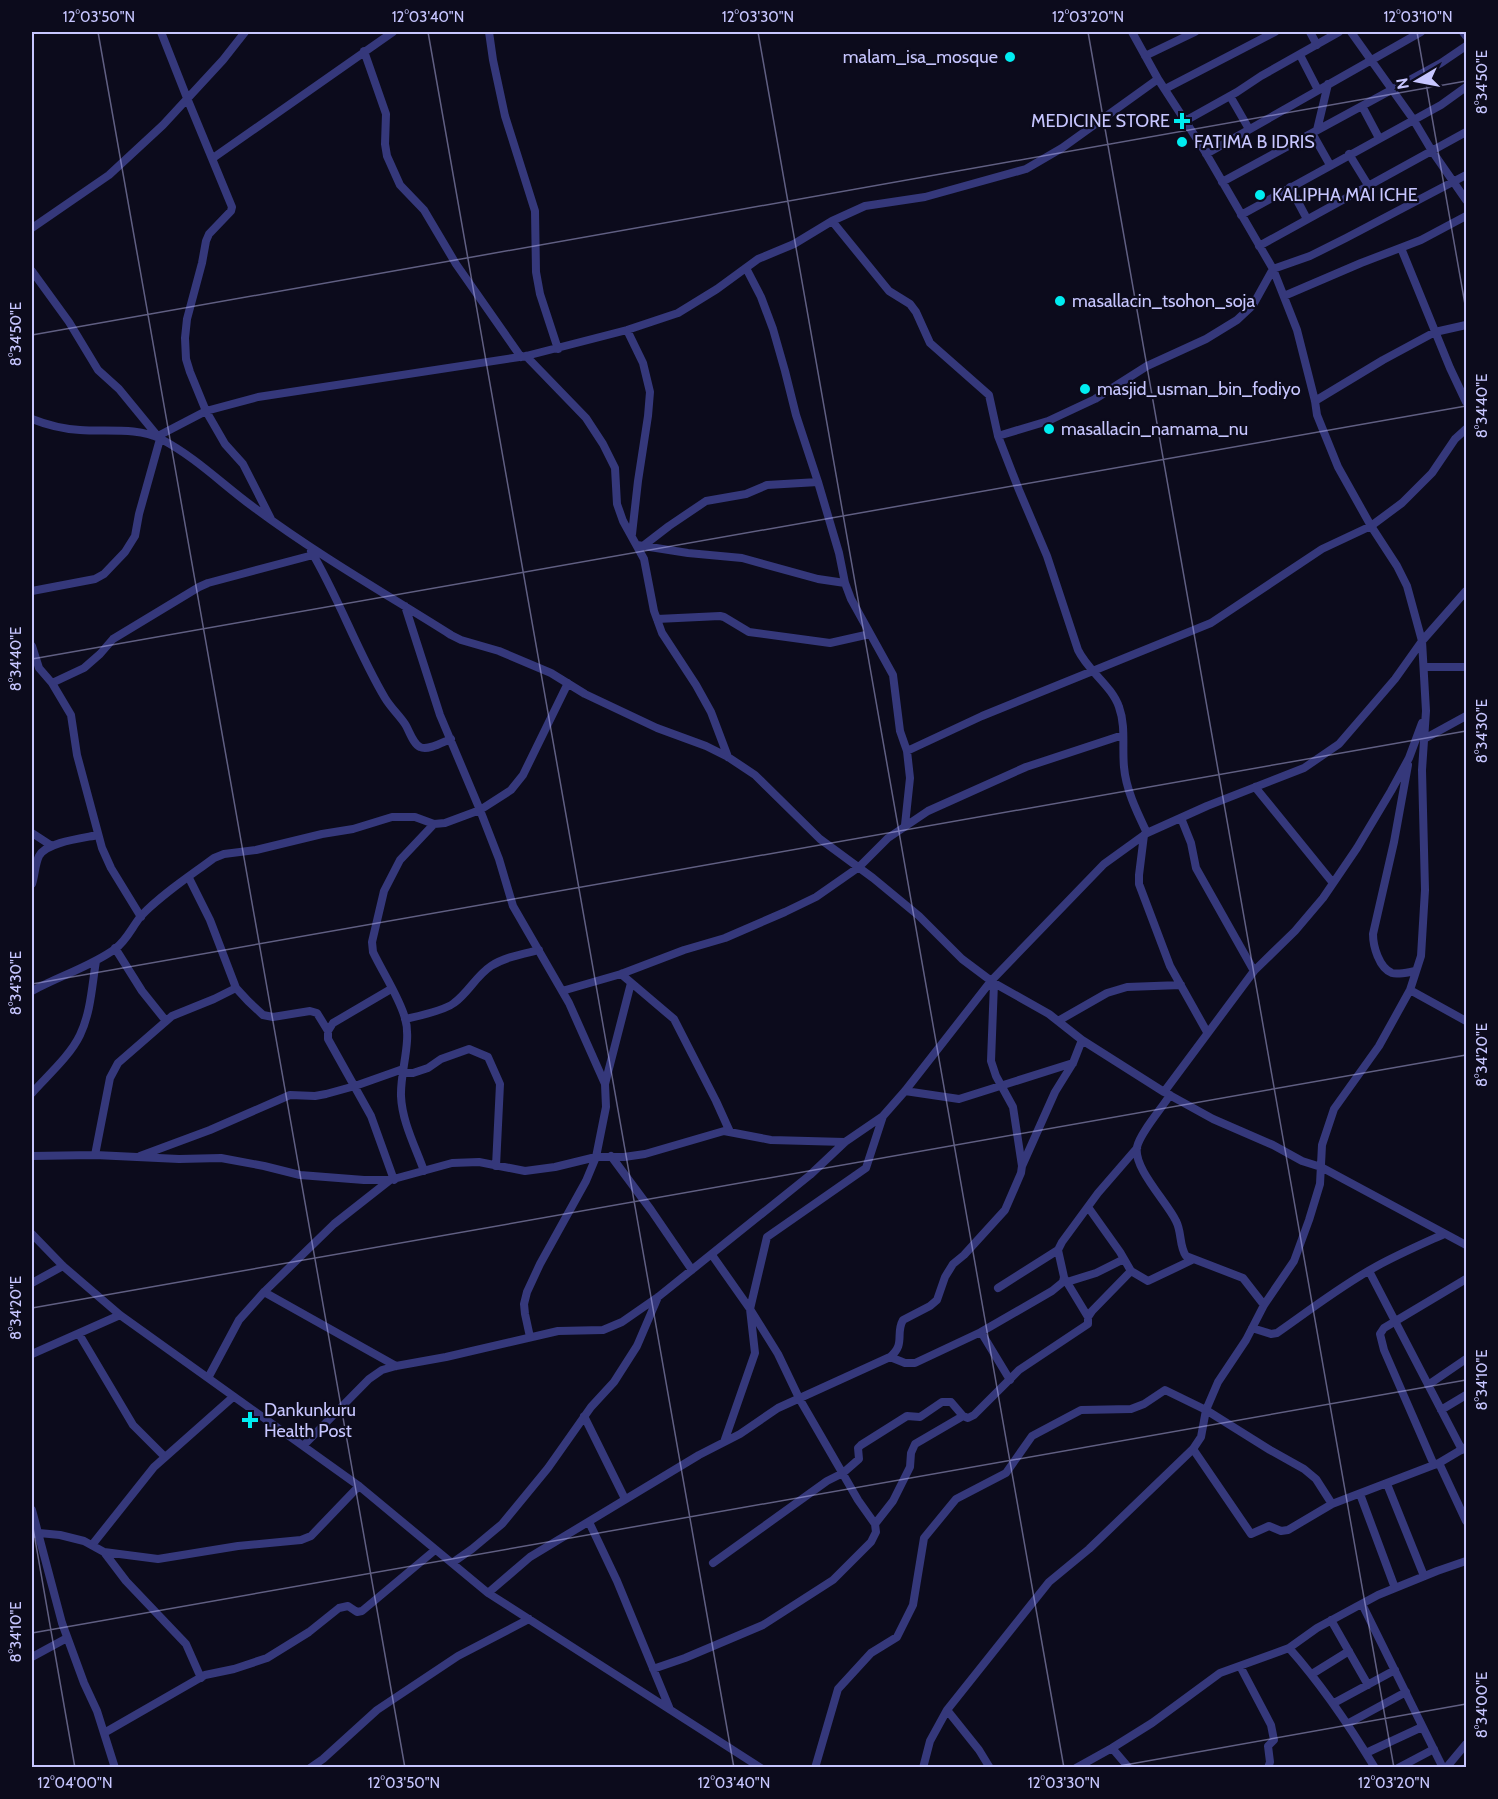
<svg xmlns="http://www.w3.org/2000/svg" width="1498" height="1799" font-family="Cabin,sans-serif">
	<rect width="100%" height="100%" fill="#0c0b1c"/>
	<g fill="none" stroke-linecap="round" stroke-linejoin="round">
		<path stroke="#35387b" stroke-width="8" d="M161,32L187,98L232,207L231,211L209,234L206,241L202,263L187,319L185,338L186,359L190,372L206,411L225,444L243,464L271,519
			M489,32L493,60L505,116L535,211L536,272L540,294L558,349
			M1310,32L1317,45
			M1351,32L1413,119L1432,151L1466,200
			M1463,32L1466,36
			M364,51L386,114L385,144L387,156L400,185L424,210L456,264L521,357
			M1300,55L1318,90
			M1145,56L1195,32
			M1165,89L1275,32
			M1230,96L1249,129
			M1362,106L1379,138
			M1185,121L1237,92L1261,76L1339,32
			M1317,130L1328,84
			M1312,133L1330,165
			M1206,154L1421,32
			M1349,154L1368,185
			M213,158L393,32
			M1222,182L1441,63L1466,46
			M1290,187L1307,219
			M1241,215L1441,105L1466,87
			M832,221L889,291L910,304L916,312L930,343L989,395L998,436L1019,490L1047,556L1078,650C1088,671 1112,686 1119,707C1126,726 1122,747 1124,767C1126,790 1137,812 1147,833
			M32,228L109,175L163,125L223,60L245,32
			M1259,246L1466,132
			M1401,248L1450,368L1466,402
			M746,268L761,297L773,329L785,371L796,415L818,482L839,553L845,583L851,599L893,675L900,731L907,751L910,778L905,825
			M32,271L69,322L98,370L119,389L160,439L139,514L135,536L125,552L104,574L95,579L32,591
			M1284,296L1361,263L1421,240L1466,216
			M627,330L643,363L650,392L648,416L638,481L632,534
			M526,356L586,418L603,444L615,468L617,504L623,521L644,559L654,611L662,633L696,685L711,712L728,757
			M1315,401L1383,360L1435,332L1466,325
			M32,419C47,425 63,429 80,430C106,432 137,427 161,439C197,458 224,486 256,509C318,555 386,594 451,635L461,640L499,651L551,673L585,694L657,728L706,746L728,757L755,775L820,839L873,878L919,916L962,959L994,983L1049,1014L1082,1040L1164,1092L1213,1119L1273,1145L1302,1161L1321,1167L1466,1245
			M158,436L206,411L258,397L526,356L627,330L678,313L717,289L758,259L794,244L832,221L865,206L925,197L1026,169L1062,148L1158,79
			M998,436L1048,421L1095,399L1147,366L1206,339L1237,320L1253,305L1273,269L1310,256L1346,238L1466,175
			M637,545L688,553L742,558L818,579L845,583
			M643,546L669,526L706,501L746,494L767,485L818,482
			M311,551C339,598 357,651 385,698C391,708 399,715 405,724C409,730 413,744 420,747C428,751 443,742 451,739
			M405,606L440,715L480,810L499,859L513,906L569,1003L605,1084L606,1107L596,1157L586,1181L540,1264L527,1292L524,1304L525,1314L530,1337
			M657,619L720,616L724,617L749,632L830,643L870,634
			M32,646L39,668L52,683L71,715L77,755L102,848L111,868L141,917
			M1424,667H1466
			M52,683L84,668L100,654L113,639L199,587L208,583L313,555
			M1424,739L1466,716
			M907,751L982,716L1211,623L1322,549L1371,526L1402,503L1432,473L1455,439L1466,429
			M1408,765L1394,842L1373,934C1373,946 1379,968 1392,973C1398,975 1409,972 1416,971
			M1255,787L1333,883
			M1181,818L1191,843L1196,868L1254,971
			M32,833L52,846
			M1144,835L1139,875V884L1170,966L1207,1032
			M189,878L210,920L236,988L248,1001L263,1015L273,1017L310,1011L317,1013L328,1031
			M32,884C35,875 35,864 39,856C46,842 84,838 98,835
			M115,948L142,991L166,1021
			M621,974L674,1019L716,1101L730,1132
			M994,983L991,1061L996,1076L1013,1107L1022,1166
			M391,989L333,1023L328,1031V1039L371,1116L394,1180
			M1410,990L1466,1021
			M32,991C59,976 90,967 115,949C127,940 132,927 141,916C162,894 190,876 214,858L224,854L256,850L322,834L353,829L392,817H415L434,824L445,823L480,810L511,790L523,775L568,683
			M562,991L621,974L684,950L725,938L785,912L816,897L859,867L888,838L928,811L1026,767L1123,735
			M405,1019C418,1016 444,1011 454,1003C468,993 476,976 491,966C505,957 523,954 539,950
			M1058,1021L1107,993L1127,987L1181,985
			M402,1073H413L428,1068L441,1059L469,1049L488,1057L500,1084L496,1166
			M605,1084L631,983
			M905,1091L959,1099L1073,1063
			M1164,1092L1254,971L1295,931L1323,898L1357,848L1391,791L1409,758L1422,723
			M32,1093C47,1076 70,1056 80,1035C91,1012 92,985 96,961
			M1170,1095C1162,1108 1140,1133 1137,1147C1133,1168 1167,1202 1176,1221C1182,1232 1179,1246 1186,1256L1243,1278L1264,1305
			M95,1155L110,1078L118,1063L172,1016L214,999L236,988
			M32,1156L95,1155L179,1159L221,1158L264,1166L300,1175L364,1180H390L452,1163L479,1162L525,1171L555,1167L596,1157H624L645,1154L724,1131L771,1140L845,1142
			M140,1156L210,1130L290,1095L315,1096L326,1094L355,1086L403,1069
			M611,1156L651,1210L692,1270
			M424,1171C416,1148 402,1122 401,1096C400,1072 412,1041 405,1018C399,997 383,973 373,952L372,942L384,891L400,860L434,824
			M1088,1207L1120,1252L1131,1271
			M32,1234L63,1266L120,1315L359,1486L488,1593L761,1768
			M1369,1271L1462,1450
			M1065,1279L1088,1317
			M1067,1282L1096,1273L1124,1259
			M32,1283L63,1266
			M998,1288L1058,1250
			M264,1292L396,1366
			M1252,1328L1271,1334L1277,1333C1310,1310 1342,1285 1377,1266C1399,1254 1422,1244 1444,1234
			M981,1332L1010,1380
			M79,1334L133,1425L165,1457
			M32,1354L120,1315
			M890,1357L905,1363H915L981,1332L1052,1291L1063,1282L1064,1277L1058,1250L1062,1242L1098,1193L1137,1148
			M208,1378L239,1320L264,1292L334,1224L390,1180
			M1428,1385L1466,1359
			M1441,1410L1466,1395
			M584,1416L625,1499
			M724,1442L755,1353L750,1309L767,1237L866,1168L883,1116
			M303,1446L369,1379L382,1370L396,1366L446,1357L558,1331L603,1330L622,1322L658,1297L810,1175L845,1142L883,1116L905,1091L991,981L1104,864L1147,833L1207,806L1304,768L1339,744L1395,679L1422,641L1407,586L1397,566L1371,526L1338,467L1317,415L1315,401L1297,330L1273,269L1204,150L1158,79L1132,32
			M1193,1449L1251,1534L1269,1526L1281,1531L1288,1530L1332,1504L1439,1463L1466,1447
			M1439,1463L1466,1521
			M1434,1465L1384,1350L1380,1334L1384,1328L1466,1279
			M1387,1484L1424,1576
			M1360,1494L1395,1588
			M32,1510L62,1623L84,1683L97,1711L115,1768
			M589,1522L617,1581L669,1707
			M875,1524L893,1501L910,1467L911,1453L915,1444L963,1416
			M32,1534L39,1533L60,1535L84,1541L104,1552L126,1581L186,1644L201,1678
			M92,1545L154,1467L233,1397
			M104,1552L158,1559L238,1546L301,1540L311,1536L359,1486
			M452,1563L472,1549L502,1524L548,1468L591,1407L614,1382L637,1346L658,1297
			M713,1563L827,1481L843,1473L859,1459L858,1448L861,1445L907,1416L920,1417L942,1402H951L963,1416L968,1418L974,1415L1019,1370L1088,1324V1317L1092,1311L1131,1271L1148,1281L1192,1260
			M488,1593L530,1557L699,1455L740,1434L778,1408L890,1357C906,1344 895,1334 903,1320L930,1306L937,1300L945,1277L953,1264L964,1255L1005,1210L1021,1173L1022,1166L1055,1092L1073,1063L1082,1040
			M1362,1604L1443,1768
			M1331,1620L1368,1685
			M1289,1648C1322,1685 1349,1725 1375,1768
			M32,1657L67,1638
			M1240,1666L1271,1725L1274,1740L1268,1746L1270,1762L1268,1768
			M653,1669L685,1658L763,1625L833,1580L871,1542L876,1532L875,1524L858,1500L799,1398L778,1354L750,1309L712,1255
			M1312,1674L1349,1651
			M1334,1703L1395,1670
			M947,1710L979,1750L990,1768
			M1347,1724L1406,1692
			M104,1733L205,1675L234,1669L267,1658L309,1632L339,1608L348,1606L357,1612L362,1611L435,1550
			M1112,1748L1129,1768
			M1366,1753L1422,1727
			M310,1768L323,1759L377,1710L458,1656L529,1619
			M815,1768L838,1689L871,1653L897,1637L913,1605L924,1538L956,1499L1006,1473L1032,1436L1081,1410L1131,1409L1144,1404L1165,1390L1206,1410L1270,1450L1304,1469L1316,1479L1332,1504
			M923,1768L930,1741L947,1710L1049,1582L1089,1549L1193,1449L1201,1437L1206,1410L1218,1382L1246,1340L1264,1305L1294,1261L1309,1220L1320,1184L1322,1145L1334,1109L1379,1046L1410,990L1421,956L1425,890L1422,770L1426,711L1422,641L1466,591
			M1076,1768L1112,1748L1152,1723L1220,1673L1289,1648L1317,1628L1378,1595L1437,1571L1466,1561
			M1398,1768L1434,1749
			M1446,1768L1466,1744"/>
	</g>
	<path fill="none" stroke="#c7c6ff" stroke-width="1.5" stroke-opacity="0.45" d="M98,32L405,1768M428,32L734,1768M758,32L1064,1768M1088,32L1394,1768M1417,32L1466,310M32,335L1466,81M32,659L1466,406M32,984L1466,731M32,1308L1466,1055M32,1522L75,1768M32,1633L1466,1380M1108,1768L1466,1704"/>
	<g fill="#00edf1" stroke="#0c0b1c" stroke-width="2">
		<circle cx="1010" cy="57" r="6"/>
		<path d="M1179 112h6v6h6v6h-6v6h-6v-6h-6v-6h6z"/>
		<circle cx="1182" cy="142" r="6"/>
		<circle cx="1260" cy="195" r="6"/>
		<circle cx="1060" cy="301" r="6"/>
		<circle cx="1085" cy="389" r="6"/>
		<circle cx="1049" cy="429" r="6"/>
		<path d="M247 1411h6v6h6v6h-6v6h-6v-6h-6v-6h6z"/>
	</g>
	<g text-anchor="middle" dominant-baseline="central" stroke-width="4.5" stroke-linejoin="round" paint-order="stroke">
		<g font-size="18" fill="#c7c6ff" stroke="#0c0b1c" text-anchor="start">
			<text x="998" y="57" text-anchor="end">malam_isa_mosque</text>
			<text x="1170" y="121" text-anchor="end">MEDICINE STORE</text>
			<text x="1194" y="142">FATIMA B IDRIS</text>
			<text x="1272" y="195">KALIPHA MAI ICHE</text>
			<text x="1072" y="301">masallacin_tsohon_soja</text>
			<text x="1097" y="389">masjid_usman_bin_fodiyo</text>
			<text x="1061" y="429">masallacin_namama_nu</text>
			<text x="264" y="1410">Dankunkuru<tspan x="264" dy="21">Health Post</tspan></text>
		</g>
	</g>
	<rect width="1498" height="1799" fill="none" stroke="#0c0b1c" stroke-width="66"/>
	<g transform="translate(1417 81) rotate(260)" stroke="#0c0b1c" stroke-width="4.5" paint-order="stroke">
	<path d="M0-4.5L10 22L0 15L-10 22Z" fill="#c7c6ff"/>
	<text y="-9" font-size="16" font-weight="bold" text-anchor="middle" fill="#c7c6ff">N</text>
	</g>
	<rect x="33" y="33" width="1432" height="1733" fill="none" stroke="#c7c6ff" stroke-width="2"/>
	<g font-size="15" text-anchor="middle" fill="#c7c6ff">
		<text x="99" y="22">12°03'50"N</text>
		<text x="428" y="22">12°03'40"N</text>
		<text x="758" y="22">12°03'30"N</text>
		<text x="1088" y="22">12°03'20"N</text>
		<text x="1418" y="22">12°03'10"N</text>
		<text transform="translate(1482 82) rotate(-90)" y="5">8°34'50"E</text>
		<text transform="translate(16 334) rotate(-90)" y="5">8°34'50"E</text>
		<text transform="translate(1482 406) rotate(-90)" y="5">8°34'40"E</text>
		<text transform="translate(16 659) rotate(-90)" y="5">8°34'40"E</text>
		<text transform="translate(1482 731) rotate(-90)" y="5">8°34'30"E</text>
		<text transform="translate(16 983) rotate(-90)" y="5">8°34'30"E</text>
		<text transform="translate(1482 1055) rotate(-90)" y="5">8°34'20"E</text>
		<text transform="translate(16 1308) rotate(-90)" y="5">8°34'20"E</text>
		<text transform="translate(1482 1380) rotate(-90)" y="5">8°34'10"E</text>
		<text transform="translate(16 1632) rotate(-90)" y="5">8°34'10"E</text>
		<text transform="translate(1482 1705) rotate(-90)" y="5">8°34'00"E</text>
		<text x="75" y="1788">12°04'00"N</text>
		<text x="404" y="1788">12°03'50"N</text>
		<text x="734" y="1788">12°03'40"N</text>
		<text x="1064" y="1788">12°03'30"N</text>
		<text x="1394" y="1788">12°03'20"N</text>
	</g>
</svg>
